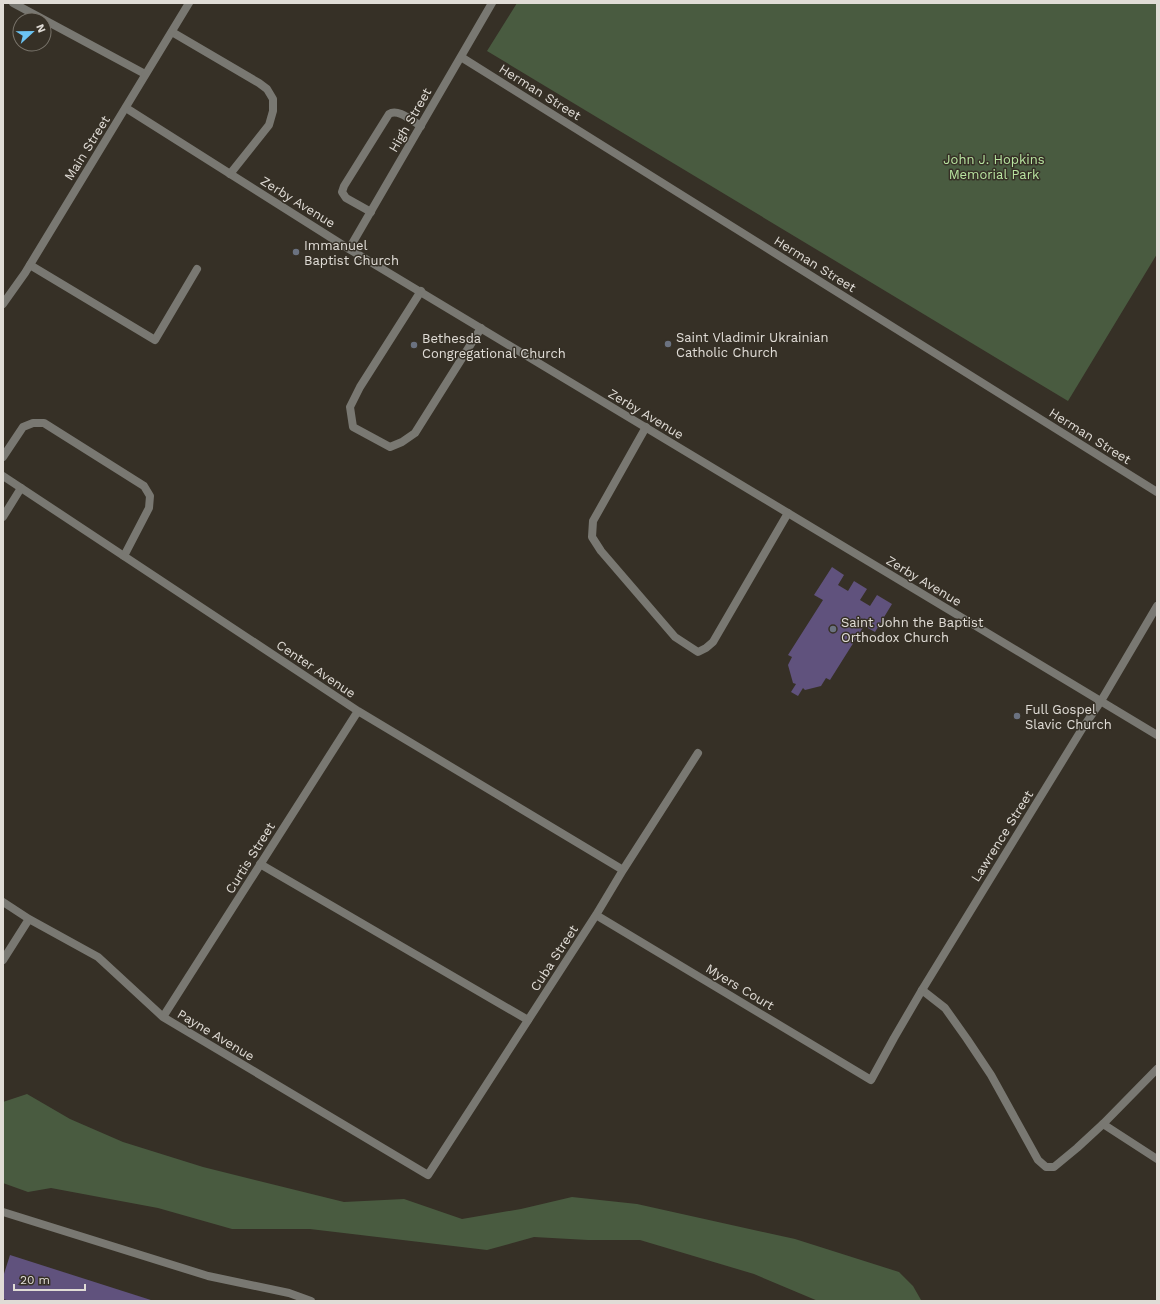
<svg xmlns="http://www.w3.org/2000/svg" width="1160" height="1304" font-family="'Work Sans',sans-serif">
	<rect width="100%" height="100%" fill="#363026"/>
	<path fill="#495b40" d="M517,3H1157V254L1068,401L487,51Z
		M27,1094L70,1119L123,1142L203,1167L344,1202L404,1199L462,1219L521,1209L572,1197L637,1204L795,1239L899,1272L913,1286L921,1300L925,1301H818L754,1274L640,1240H588L534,1237L487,1250L310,1229H232L158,1208L51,1188L28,1192L3,1183V1102Z"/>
	<path fill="#60527d" d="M832,567L844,575L838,585L848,591L854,581L867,589L860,600L870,606L877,595L892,604L875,632L864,626L830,680L826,678L821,686L805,690L803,688L798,696L791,692L796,684L793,683L788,665L792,657L788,655L823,600L814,595Z
		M10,1255L154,1301H10L3,1299V1277Z"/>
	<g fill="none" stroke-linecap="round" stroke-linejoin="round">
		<path stroke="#797872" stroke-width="8" d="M172,32L259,83L267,89L273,99V111L269,125L230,174
			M371,212L346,198L342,192L344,186L389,114C398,108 412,121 421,126
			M30,265L155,340L197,269
			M421,291L360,387L350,407L353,427L390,447L402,442L415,433L481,328
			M646,427L593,521L592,537L601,551L675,637L698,652L706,648L713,642L788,513
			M3,457L23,427L33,423H44L144,486L150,496L149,508L124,556
			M3,517L21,488
			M260,864L528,1020
			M922,990L945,1008L967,1039L991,1075L1038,1160L1046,1167H1054L1077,1148L1103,1124
			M3,1212L208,1276L289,1293L311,1301"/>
		<path stroke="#797872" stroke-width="8" d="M13,3L145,74
			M461,57L1157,492
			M126,108L349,249L1157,735
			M349,249L492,3
			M3,476L358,711L623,870
			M3,902L29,919L98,957L163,1017L428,1175L596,915L623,870L698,753
			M596,915L871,1080L894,1038L922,990L1082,729L1101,701L1157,606
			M3,960L29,919
			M163,1017L358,711
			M1157,1069L1103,1124L1157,1159"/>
		<path stroke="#797872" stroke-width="8" d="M3,304L25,273L189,3"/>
	</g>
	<g fill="#6b7280" stroke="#363026" stroke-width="1.5">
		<circle cx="296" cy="252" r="4"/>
		<circle cx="668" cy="344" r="4"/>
		<circle cx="414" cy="345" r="4"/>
		<circle cx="833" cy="629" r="4"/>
		<circle cx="1017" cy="716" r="4"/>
	</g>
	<g text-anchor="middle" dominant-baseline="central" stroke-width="3" stroke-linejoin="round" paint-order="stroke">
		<g font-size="13" fill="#e0dcd6" stroke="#363026">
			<text transform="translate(540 92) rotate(32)">Herman Street</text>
			<text transform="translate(410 120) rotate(-60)">High Street</text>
			<text transform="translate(87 148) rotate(-58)">Main Street</text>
			<text transform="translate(298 202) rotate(32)">Zerby Avenue</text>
			<text transform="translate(815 264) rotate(32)">Herman Street</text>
			<text transform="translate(646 414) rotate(31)">Zerby Avenue</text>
			<text transform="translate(1090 436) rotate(32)">Herman Street</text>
			<text transform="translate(924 581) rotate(31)">Zerby Avenue</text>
			<text transform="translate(316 669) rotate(34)">Center Avenue</text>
			<text transform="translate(1002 836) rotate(-58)">Lawrence Street</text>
			<text transform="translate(250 858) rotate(-58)">Curtis Street</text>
			<text transform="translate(554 958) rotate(-57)">Cuba Street</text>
			<text transform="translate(740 987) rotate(31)">Myers Court</text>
			<text transform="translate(216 1035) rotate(31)">Payne Avenue</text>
		</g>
		<g font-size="13" fill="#b8e4a0" stroke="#363026">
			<text x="994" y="159">John J. Hopkins<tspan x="994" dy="15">Memorial Park</tspan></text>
		</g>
		<g font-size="13" fill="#e0dcd6" stroke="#363026" text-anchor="start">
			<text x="304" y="245">Immanuel<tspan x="304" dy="15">Baptist Church</tspan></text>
			<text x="676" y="337">Saint Vladimir Ukrainian<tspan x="676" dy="15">Catholic Church</tspan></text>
			<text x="422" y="338">Bethesda<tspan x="422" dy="15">Congregational Church</tspan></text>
			<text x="841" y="622">Saint John the Baptist<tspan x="841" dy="15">Orthodox Church</tspan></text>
			<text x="1025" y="709">Full Gospel<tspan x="1025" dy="15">Slavic Church</tspan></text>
		</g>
	</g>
	<rect width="1160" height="1304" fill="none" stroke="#e0dcd6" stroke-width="8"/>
	<g transform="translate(32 32) rotate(68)"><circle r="19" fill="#363026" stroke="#7a756c"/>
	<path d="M0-3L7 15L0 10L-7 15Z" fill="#6bc3f2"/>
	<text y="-6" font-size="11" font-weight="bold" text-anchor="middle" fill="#e0dcd6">N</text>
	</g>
	<path d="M14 1284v6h71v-6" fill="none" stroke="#e0dcd6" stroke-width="2"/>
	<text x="20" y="1284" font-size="12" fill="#e0dcd6" stroke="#363026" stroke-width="3" paint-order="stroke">20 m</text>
</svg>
